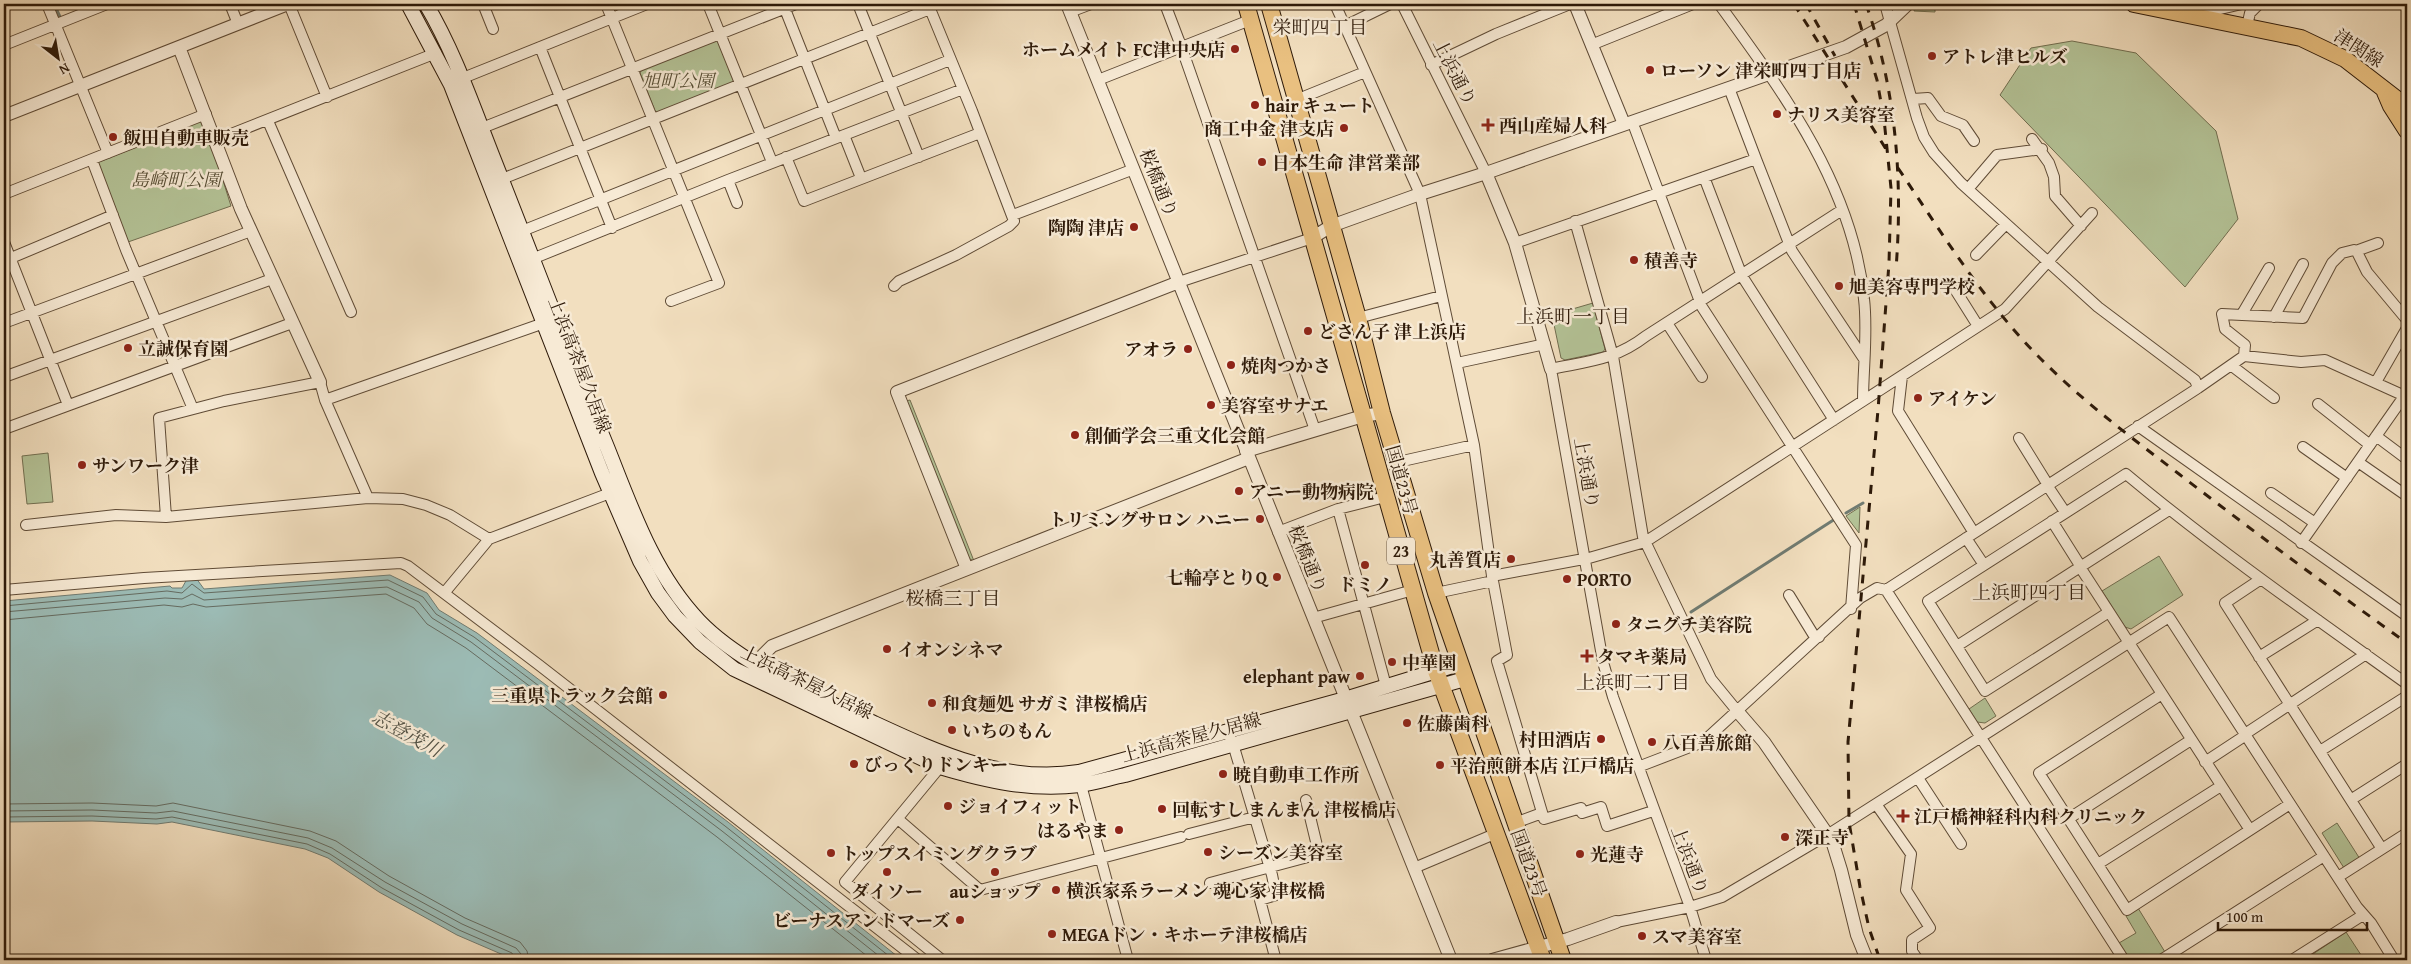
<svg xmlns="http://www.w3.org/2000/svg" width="2411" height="964" font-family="'Gentium Book Plus','Noto Serif JP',serif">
	<rect width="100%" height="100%" fill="#f2dfbf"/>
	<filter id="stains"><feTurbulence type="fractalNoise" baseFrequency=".004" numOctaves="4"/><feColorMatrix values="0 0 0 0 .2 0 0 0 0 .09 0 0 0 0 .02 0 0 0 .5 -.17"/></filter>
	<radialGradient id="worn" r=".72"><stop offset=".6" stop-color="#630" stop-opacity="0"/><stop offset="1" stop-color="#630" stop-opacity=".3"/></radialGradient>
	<path fill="#b4c397" stroke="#716e50" d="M1915,4H1935V12L1914,11Z
		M719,38L736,82L660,113L655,111L640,73L642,69Z
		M2072,41L2136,53L2216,131L2238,219L2185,287L2000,95L2031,48Z
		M201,121L205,123L231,206L128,242L98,164L99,162Z
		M1593,303L1605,349L1603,352L1565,360L1561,358L1552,315Z
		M910,400L974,561L968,558L906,401Z
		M48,453L53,502L27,504L22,456Z
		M1860,507L1859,533L1846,516Z
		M2159,556L2183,595L2131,629L2125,627L2102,591Z
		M1985,698L1996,716L1985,723L1977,722L1969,709Z
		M2337,823L2360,859L2344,868L2322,833Z
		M2138,908L2165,952L2152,960H2130L2119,943L2136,933L2126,916Z
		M2346,932L2363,958L2359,960H2313L2310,956Z"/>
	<path fill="#9cbcb6" stroke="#707b71" d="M390,575L427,593L439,610L477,633L728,822L902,960H515L457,935L379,892L328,858L305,849L172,822L157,824L92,821L4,822V601L170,586L172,588H182L187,579L196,578L204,589Z"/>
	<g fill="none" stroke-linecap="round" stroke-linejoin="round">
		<path stroke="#656b60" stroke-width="1" d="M4,606L167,591L182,593L192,584L204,593L388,580L423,597L436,614L474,637L725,826L894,960
			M4,612L165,598L182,599L192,594L204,600L387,587L419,602L432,618L471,642L722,831L884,960
			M4,620L164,605L182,607L193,604L206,607L386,594L414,608L427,624L466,648L717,837L872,960
			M4,804L92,803L156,806L173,803L310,831L336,841L389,876L465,918L520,942L527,951L529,960
			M4,811L92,810L156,813L173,811L308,838L332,848L385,882L462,924L516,948L521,954L522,960
			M4,817L92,816L156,819L172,817L307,844L330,854L382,888L459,930L512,953L515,960"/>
		<path stroke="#707b71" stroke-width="3" d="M54,4L61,19
			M1846,513L1863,503
			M1691,612L1835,519"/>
		<defs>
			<path id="minor" d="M47,4L108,153
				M230,4L238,24
				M289,4L327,97
				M483,4L493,29
				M606,4L719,283L671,301
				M708,4L772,162
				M783,4L836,138
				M858,4L919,157
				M1165,4L1181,46L1315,430
				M1335,4L1420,194L1474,445L1492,576
				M1402,4L1486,173
				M1719,4C1783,92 1853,186 1864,299C1868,332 1863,368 1863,401
				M1070,12L1091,4
				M2199,14L2242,4
				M1345,26L1390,4
				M2247,26L2250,13L2259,4
				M4,45L107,4
				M1591,45L1693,4
				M540,47L612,228
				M1431,65L1496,34L1570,4
				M463,78L647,4
				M1098,80L1250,20
				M1913,99L1928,98L1941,116L1963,125L1974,141
				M1296,100L1365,72
				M268,121L351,312
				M482,128L796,4
				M1635,129L1702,307L1856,545L1851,609
				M844,135L861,178
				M2032,139L2049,163L2054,177L2055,196L2081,226
				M216,140L436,53
				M786,157L804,201L980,133
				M1756,159L1792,251L1864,359
				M92,160L126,250L193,409
				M1704,177L1742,276L1834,420
				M502,179L930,9
				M728,180L737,203
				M1968,189L1997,155L2042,149
				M4,194L206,114
				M1013,215L1134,169
				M1575,221L1613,356L1643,537L1711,679L1738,712
				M522,231L950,60
				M4,242L68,405
				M1515,243L1756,159L1729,88
				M2356,251L2378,243
				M1976,255L2006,224
				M532,259L728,180L963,89
				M4,261L113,215
				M1179,282L1312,238
				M894,286L899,281L956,255L1009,226L1014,221L972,111L928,4
				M1956,291L1978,326
				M2242,314L2269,268
				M2274,317L2303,264
				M1358,318L1441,296
				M4,323L251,231
				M1667,323L1702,377
				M2244,356L2301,362L2325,360L2407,397
				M1457,363L1545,344
				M2232,366L2274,398
				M1902,376L1898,411L1974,533
				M4,377L272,279
				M2376,382L2407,328
				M2198,388L2244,356L2245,345L2225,329L2222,314L2303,318L2332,263L2342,253L2354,250L2357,252L2367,272L2407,320
				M325,400L544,323
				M2318,404L2370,445
				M2138,426L2407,616
				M4,429L292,323
				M2376,436L2404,457
				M2019,438L2048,485
				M2303,447L2347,478
				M1398,462L1474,445
				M2358,462L2407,496
				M2047,485L2065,512
				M2271,493L2315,523
				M1338,509L1386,686
				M166,517L159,418L224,401L320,382L325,400L368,498
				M2052,521L2081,567
				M26,525L116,515L166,517L368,498L403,499L426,505L450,515L489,539
				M1278,532L1338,509L1385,497
				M1966,538L1984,565
				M2301,543L2407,392
				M2080,567L2250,830
				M2261,579L2225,603L2382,849
				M1493,581L1507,655L1497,661L1544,819L1581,808L1582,813L1601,807L1607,826L1653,811
				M4,590L144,578L401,563L408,566L539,665L918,960
				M1886,590L2124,960
				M445,592L489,539L610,493
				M1436,593L1493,581L1492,576L1589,558L1645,542L2005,309L2092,213
				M1789,595L1813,634L1819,637
				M2109,612L1985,691L1928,601L2126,474C2216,549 2312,616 2407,684
				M1313,618L1413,590
				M1957,646L2169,510
				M2259,657L2318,620
				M2162,694L2039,773L2127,910L2290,804
				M1227,731L1233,744L1272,875L1276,895L1260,900L1275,957
				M2245,734L2366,654
				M2320,751L2407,696
				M2205,762L2246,735
				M940,767L845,882L942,960
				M1638,767L1703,742L1860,598L1877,588L1886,590L2198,388L2195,380L2098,307L1961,183L1934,153L1924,137L1917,118L1885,4
				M1918,778L1961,844
				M1081,785L1128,960
				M2352,799L2407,764
				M1876,804L1911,854L1906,890L1930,928L1912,940V951L1918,960
				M898,819L980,890L1181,837
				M2068,819L2191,740
				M1515,823L1542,813
				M1189,834L1255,817
				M2098,864L2221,786
				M1414,868L1497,833
				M2338,877L2407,833
				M1210,883L1319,854L1306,800
				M1616,922L1690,907L1722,897L1832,832L2169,617L2357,907L2371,923L2394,960
				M1706,960L1690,907L1613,697L1603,662L1551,369C1589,361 1615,360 1646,336L1842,210
				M2161,960L2324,856
				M2292,960L2363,915"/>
			<path id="tertiary" d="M1067,4L1451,960
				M1575,4L1624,124
				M179,47L241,209L320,382
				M4,116L288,4
				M1486,173L1515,243L1551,369
				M1312,238L1331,226L1420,194L1486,173L1846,47L1886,25L1908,4
				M1246,451L1363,416L1382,413
				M967,569L897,392L1179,282
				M757,664L763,655L772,646L1249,458
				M1738,712L1764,742L1832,841L1841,870L1857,935L1867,960
				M1492,960L1568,939L1616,922"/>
			<path id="secondary" d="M408,4L451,85L602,473L640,561L658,593L675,616L700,642L734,669L940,767C987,781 1031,791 1080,785C1095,783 1110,778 1125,775L1465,679
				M426,4C455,53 473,107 494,160C532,256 568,352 607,447C631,507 653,573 699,621C741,665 819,698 874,723C939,753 1006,784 1079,772L1345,699L1459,664"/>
			<path id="primary" d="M2134,4L2301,38L2345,59L2407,107
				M2385,92L2391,106L2407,131"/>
			<path id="trunk" d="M1246,4L1436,671L1543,960
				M1269,4L1358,318L1382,413L1436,593L1563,960"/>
		</defs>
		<use href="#minor" stroke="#5f4b36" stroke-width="12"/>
		<use href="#tertiary" stroke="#5f4b36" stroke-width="14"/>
		<use href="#secondary" stroke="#2e1a09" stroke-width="16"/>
		<use href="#primary" stroke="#2e1a09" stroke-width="18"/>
		<use href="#trunk" stroke="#2e1a09" stroke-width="18"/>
		<use href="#minor" stroke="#f7ead5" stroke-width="10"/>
		<use href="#tertiary" stroke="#f7ead5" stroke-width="12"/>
		<use href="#secondary" stroke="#f7ead5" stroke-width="14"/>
		<use href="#primary" stroke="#e9c080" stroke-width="16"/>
		<use href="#trunk" stroke="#e9c080" stroke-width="16"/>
		<path stroke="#2e1a09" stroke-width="3" stroke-dasharray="9 9" stroke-linecap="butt" d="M1794,4L1886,149
			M1806,4L1835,56
			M1854,4L1877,80L1884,119L1891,188L1889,263L1878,410L1848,742L1849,822L1860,887L1869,928L1880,960
			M1866,4C1896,89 1903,179 1896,269
			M1898,168C1937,226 1975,287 2022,339C2069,391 2124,432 2179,474C2254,532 2330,588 2407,643"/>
	</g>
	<g fill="#8f2418" stroke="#f7ead5" stroke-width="2">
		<circle cx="1235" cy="49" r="5"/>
		<circle cx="1932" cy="56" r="5"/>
		<circle cx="1650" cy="70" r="5"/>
		<circle cx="1255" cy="105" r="5"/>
		<circle cx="1777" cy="114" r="5"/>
		<path d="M1485.5 117.5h5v5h5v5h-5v5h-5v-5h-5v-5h5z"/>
		<circle cx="1344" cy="128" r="5"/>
		<circle cx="113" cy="137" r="5"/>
		<circle cx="1262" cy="162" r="5"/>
		<circle cx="1134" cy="227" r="5"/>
		<circle cx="1634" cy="260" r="5"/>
		<circle cx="1839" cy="286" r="5"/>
		<circle cx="1308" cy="331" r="5"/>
		<circle cx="128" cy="348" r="5"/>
		<circle cx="1188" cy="349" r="5"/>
		<circle cx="1231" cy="365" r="5"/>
		<circle cx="1918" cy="398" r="5"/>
		<circle cx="1211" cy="405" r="5"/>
		<circle cx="1075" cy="435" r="5"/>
		<circle cx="82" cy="465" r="5"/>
		<circle cx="1239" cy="491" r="5"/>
		<circle cx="1260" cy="519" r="5"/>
		<circle cx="1511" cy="559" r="5"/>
		<circle cx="1365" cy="565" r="5"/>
		<circle cx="1277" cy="577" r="5"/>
		<circle cx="1567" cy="579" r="5"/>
		<circle cx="1616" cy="624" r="5"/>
		<circle cx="887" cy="649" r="5"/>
		<path d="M1584.5 648.5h5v5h5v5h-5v5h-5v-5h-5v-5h5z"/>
		<circle cx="1392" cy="662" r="5"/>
		<circle cx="1360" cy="676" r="5"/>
		<circle cx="663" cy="695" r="5"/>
		<circle cx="932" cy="703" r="5"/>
		<circle cx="1407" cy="723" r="5"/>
		<circle cx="952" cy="730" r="5"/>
		<circle cx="1601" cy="739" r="5"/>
		<circle cx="1652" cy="742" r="5"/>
		<circle cx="854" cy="764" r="5"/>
		<circle cx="1440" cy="765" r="5"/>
		<circle cx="1223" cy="774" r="5"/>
		<circle cx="948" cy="806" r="5"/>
		<circle cx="1162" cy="809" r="5"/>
		<path d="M1900.5 808.5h5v5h5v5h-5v5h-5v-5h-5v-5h5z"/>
		<circle cx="1119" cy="830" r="5"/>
		<circle cx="1785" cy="837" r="5"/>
		<circle cx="1208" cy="852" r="5"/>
		<circle cx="831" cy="853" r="5"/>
		<circle cx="1580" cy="854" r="5"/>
		<circle cx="887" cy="872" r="5"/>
		<circle cx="995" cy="872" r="5"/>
		<circle cx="1056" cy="890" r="5"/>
		<circle cx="960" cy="920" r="5"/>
		<circle cx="1052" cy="934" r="5"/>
		<circle cx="1642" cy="936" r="5"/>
	</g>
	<g text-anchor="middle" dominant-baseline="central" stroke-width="5" stroke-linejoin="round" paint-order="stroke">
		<rect fill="#f7ead5" stroke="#6a5846" stroke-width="1" x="1387" y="537.5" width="28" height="27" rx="4"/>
		<g font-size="16" font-weight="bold" fill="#2e1a09">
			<text x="1401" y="551">23</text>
		</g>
		<g font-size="18" fill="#2e1a09" stroke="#f7ead5">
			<text transform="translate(2359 48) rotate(33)">津関線</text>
			<text transform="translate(1455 72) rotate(63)">上浜通り</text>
			<text transform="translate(1159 183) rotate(68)">桜橋通り</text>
			<text transform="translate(580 365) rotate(69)">上浜高茶屋久居線</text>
			<text transform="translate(1587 473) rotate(80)">上浜通り</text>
			<text transform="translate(1402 480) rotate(74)">国道23号</text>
			<text transform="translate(1308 559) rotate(68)">桜橋通り</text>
			<text transform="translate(807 682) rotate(26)">上浜高茶屋久居線</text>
			<text transform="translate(1191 737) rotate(-15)">上浜高茶屋久居線</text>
			<text transform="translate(1690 860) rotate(69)">上浜通り</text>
			<text transform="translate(1529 863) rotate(70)">国道23号</text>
		</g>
		<g font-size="18" font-weight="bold" fill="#2e1a09" stroke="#f7ead5" text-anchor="start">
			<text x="1225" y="49" text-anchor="end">ホームメイト FC津中央店</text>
			<text x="1942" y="56">アトレ津ヒルズ</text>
			<text x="1660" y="70">ローソン 津栄町四丁目店</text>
			<text x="1265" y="105">hair キュート</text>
			<text x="1787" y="114">ナリス美容室</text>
			<text x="1499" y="125">西山産婦人科</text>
			<text x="1334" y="128" text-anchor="end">商工中金 津支店</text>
			<text x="123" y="137">飯田自動車販売</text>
			<text x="1272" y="162">日本生命 津営業部</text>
			<text x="1124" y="227" text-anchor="end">陶陶 津店</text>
			<text x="1644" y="260">積善寺</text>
			<text x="1849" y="286">旭美容専門学校</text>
			<text x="1318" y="331">どさん子 津上浜店</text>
			<text x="138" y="348">立誠保育園</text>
			<text x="1178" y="349" text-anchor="end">アオラ</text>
			<text x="1241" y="365">焼肉つかさ</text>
			<text x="1928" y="398">アイケン</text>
			<text x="1221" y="405">美容室サナエ</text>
			<text x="1085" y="435">創価学会三重文化会館</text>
			<text x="92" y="465">サンワーク津</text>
			<text x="1249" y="491">アニー動物病院</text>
			<text x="1250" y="519" text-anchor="end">トリミングサロン ハニー</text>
			<text x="1501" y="559" text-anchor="end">丸善質店</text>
			<text x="1267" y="577" text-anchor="end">七輪亭とりQ</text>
			<text x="1577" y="579">PORTO</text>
			<text x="1365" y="584" text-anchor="middle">ドミノ</text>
			<text x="1626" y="624">タニグチ美容院</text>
			<text x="897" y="649">イオンシネマ</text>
			<text x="1597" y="656">タマキ薬局</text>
			<text x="1402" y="662">中華園</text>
			<text x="1350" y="676" text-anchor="end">elephant paw</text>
			<text x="653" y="695" text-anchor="end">三重県トラック会館</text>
			<text x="942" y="703">和食麺処 サガミ 津桜橋店</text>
			<text x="1417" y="723">佐藤歯科</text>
			<text x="962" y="730">いちのもん</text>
			<text x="1591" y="739" text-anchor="end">村田酒店</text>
			<text x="1662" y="742">八百善旅館</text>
			<text x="864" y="764">びっくりドンキー</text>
			<text x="1450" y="765">平治煎餅本店 江戸橋店</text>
			<text x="1233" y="774">暁自動車工作所</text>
			<text x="958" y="806">ジョイフィット</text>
			<text x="1172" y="809">回転すし まんまん 津桜橋店</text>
			<text x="1914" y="816">江戸橋神経科内科クリニック</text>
			<text x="1109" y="830" text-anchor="end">はるやま</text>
			<text x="1795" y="837">深正寺</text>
			<text x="1218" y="852">シーズン美容室</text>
			<text x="841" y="853">トップスイミングクラブ</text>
			<text x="1590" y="854">光蓮寺</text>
			<text x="1066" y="890">横浜家系ラーメン 魂心家 津桜橋</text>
			<text x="887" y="891" text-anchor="middle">ダイソー</text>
			<text x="995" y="891" text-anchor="middle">auショップ</text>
			<text x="950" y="920" text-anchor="end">ビーナスアンドマーズ</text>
			<text x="1062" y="934">MEGAドン・キホーテ津桜橋店</text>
			<text x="1652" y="936">スマ美容室</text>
		</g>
		<g font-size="18" font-style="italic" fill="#564d34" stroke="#f7ead5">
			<text x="678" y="80">旭町公園</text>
			<text x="176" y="179">島崎町公園</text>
		</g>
		<g font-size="19" fill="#2e1a09" stroke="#f7ead5">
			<text x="1320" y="27">栄町四丁目</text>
			<text x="1573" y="316">上浜町一丁目</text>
			<text x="2029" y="592">上浜町四丁目</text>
			<text x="953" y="598">桜橋三丁目</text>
			<text x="1633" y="682">上浜町二丁目</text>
		</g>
		<g font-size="19" font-style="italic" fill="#545346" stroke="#f7ead5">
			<text transform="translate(407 733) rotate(29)">志登茂川</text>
		</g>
	</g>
	<rect width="2411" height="964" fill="none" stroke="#f2dfbf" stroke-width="20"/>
	<rect x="5" y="5" width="2401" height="954" fill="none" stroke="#2e1a09" stroke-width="2.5"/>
	<rect x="10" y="10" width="2391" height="944" fill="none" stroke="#2e1a09"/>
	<g transform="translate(58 58) rotate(149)" stroke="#f7ead5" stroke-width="4" paint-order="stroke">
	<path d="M0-4L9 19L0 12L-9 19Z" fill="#2e1a09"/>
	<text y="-8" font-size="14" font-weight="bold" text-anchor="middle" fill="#2e1a09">N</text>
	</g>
	<path d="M2218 922v8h149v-8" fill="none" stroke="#2e1a09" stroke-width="2.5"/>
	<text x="2226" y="922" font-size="15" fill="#2e1a09" stroke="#f7ead5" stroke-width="4" paint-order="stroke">100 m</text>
	<rect width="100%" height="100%" filter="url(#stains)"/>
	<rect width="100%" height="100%" fill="url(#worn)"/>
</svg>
